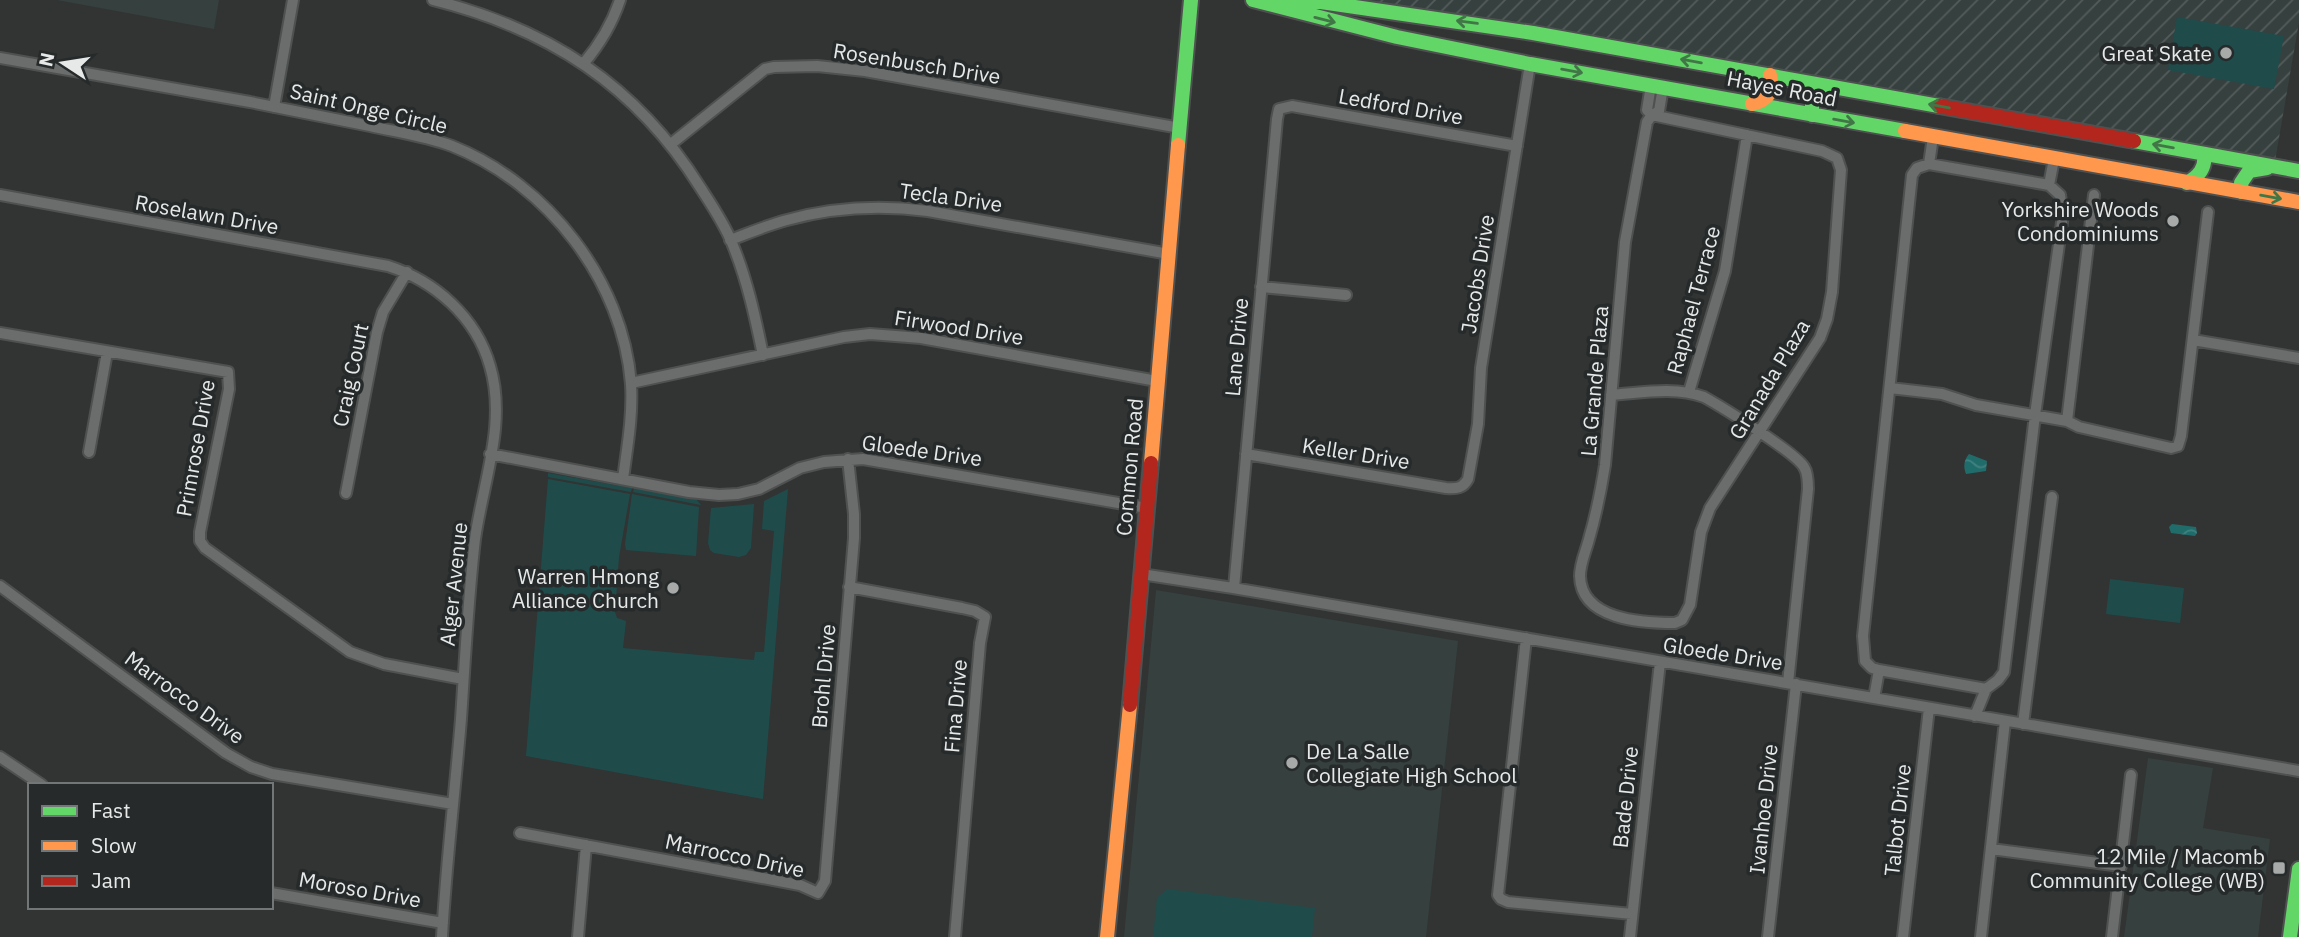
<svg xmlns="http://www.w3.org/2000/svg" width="2299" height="937" font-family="'IBM Plex Sans',sans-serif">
	<defs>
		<pattern id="industrial-furrows" width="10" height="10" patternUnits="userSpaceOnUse" patternTransform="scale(1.75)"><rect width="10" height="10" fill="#36403f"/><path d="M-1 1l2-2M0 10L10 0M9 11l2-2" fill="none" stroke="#535c5b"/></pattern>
		<pattern id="water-waves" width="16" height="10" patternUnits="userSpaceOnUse" patternTransform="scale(1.75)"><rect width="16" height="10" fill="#206c6b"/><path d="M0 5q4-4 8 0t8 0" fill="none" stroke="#408180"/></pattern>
	</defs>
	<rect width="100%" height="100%" fill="#313433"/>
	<path fill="#36403f" d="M57,0H219L214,29Z
		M1156,590L1458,641L1426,937H1124Z
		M2148,758L2213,768L2203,828L2270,839L2258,937H2124Z"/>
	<path fill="url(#industrial-furrows)" d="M1342,0H2299V22L2275,161L1482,18Z"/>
	<path fill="#1f4c4b" d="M2177,17L2284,36L2274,89L2168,70Z
		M548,473L632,488L631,492L548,477Z
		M548,479L630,494L619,557L615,612L617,618L626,621L623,648L754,660L755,652H764L774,531L762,529L764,501L788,489L763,799L526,756Z
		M634,488L696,499L701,505L633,492Z
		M632,494L699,507L696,556L626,550L625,544Z
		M754,504L751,548L746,555L739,557L714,553L710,550L708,543L711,508Z
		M2110,579L2184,588L2180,623L2106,614Z
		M1167,889L1315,908L1312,937H1153L1157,898Z"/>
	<path fill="url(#water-waves)" d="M1969,454L1987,461L1986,471L1966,474C1963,466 1964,460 1969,454Z
		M2172,524L2196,527L2197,533L2195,536L2171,533L2169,527Z"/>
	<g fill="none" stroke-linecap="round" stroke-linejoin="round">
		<defs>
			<path id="street" d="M433,0C549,29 636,85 700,187C711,204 724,223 732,243C747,279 755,316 763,355
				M0,58C84,72 167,88 250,102C290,110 330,118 370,126C397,132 426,136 452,146C548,184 623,281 631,384C633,416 627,448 623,479
				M584,63C600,44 612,24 620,0
				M1651,85L1647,110L1652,115
				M274,107L293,0
				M1652,115L1822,151L1837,158L1841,170L1832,292L1827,319L1820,338L1710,508L1701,532L1690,605L1682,620L1675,623C1642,623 1581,620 1580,576C1580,563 1586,551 1589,539C1596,515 1601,490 1605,465L1625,242L1647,122L1652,115L1659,111L1663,87
				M671,144L765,69L774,67L817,66L865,71L1180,128
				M1929,164L1933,137
				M2049,185L2054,159
				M0,195L388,266C435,281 476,317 490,366C507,423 483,482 475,539C468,599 465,660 461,719C455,792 446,864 442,937
				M2094,195L2067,421L2079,427L2171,448L2178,446L2181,436L2208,212
				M730,240C749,233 768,225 787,220C834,207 881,205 928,211L1169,254
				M1261,287L1346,295
				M0,333L228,372L229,389L200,532V541L205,548L350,652L384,664L463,679
				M2193,340L2299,358
				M631,383L844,337L870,334L921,338L1157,381
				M1890,388L1942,394L1976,405L2067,421
				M1689,392L1725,271L1747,135
				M1611,395C1641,393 1674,386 1704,397C1722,407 1796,453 1804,467C1808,473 1808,482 1808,489L1788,683
				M89,452L107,352
				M490,454L689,492L719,495L738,494L759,489L800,468L824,462L863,459L1147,508
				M1246,454L1446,488C1457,489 1463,488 1468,479L1478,424L1481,368L1530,64
				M346,493L377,332L383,312L407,272
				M1141,574L1233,588L2299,771
				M0,586L226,753L251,767L272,774L453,804
				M849,587L962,608L975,611L985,617L980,643L955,937
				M1234,588L1277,119L1279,109L1292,106L1517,146
				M1526,638L1498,895L1501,899L1508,902L1632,914
				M1874,698L1879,670L1872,668L1865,661L1863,636L1912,175L1917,168L1929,164L2049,185L2060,195L2063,215L2035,415L2004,672L1998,680L1986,689L1879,670
				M1975,716L1986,689
				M2023,724L2052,497
				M0,757L42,785
				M520,833L800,885L818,893L825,881L854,538V514L848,459
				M1991,849L2121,866
				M271,893L443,923
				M578,937L586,845
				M1630,937L1660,662
				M1768,937L1796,684
				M1903,937L1929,708
				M1981,937L2005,721
				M2112,937L2131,775"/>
			<path id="fast" d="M1253,0L1397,37L1530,64L1905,131
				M1275,1L1321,2L1533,33L1939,106
				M1812,115V104L1815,96L1833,87
				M2134,141L2299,171
				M1178,145L1191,0
				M2187,183C2199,176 2206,168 2204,154
				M2242,192L2241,183L2249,171L2267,168
				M2290,937L2299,869"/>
			<path id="slow" d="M1752,104C1768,100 1774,91 1770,75
				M1905,131L2299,202
				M1151,463L1178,145
				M1107,937L1130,705"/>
			<path id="jam" d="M1939,106L2134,141
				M1130,705L1151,463"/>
		</defs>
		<use href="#street" stroke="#4f5151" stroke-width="14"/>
		<use href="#fast" stroke="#4f5151" stroke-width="18"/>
		<use href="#slow" stroke="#4f5151" stroke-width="18"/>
		<use href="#jam" stroke="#4f5151" stroke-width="18"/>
		<use href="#street" stroke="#6b6c6c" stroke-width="10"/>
		<use href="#fast" stroke="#63d668" stroke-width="14"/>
		<use href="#slow" stroke="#ff974d" stroke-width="14"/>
		<use href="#jam" stroke="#b3261e" stroke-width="14"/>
	</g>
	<defs><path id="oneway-shaft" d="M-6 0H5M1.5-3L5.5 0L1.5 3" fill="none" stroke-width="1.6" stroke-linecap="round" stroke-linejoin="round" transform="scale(1.75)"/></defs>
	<g stroke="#417746">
		<use href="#oneway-shaft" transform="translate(1325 20) rotate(14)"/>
		<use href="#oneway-shaft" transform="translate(1467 22) rotate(-172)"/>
		<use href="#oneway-shaft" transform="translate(1691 61) rotate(-170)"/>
		<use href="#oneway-shaft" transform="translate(1572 71) rotate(10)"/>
		<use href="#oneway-shaft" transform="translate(1939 106) rotate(-170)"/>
		<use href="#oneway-shaft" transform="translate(1844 121) rotate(10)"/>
		<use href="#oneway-shaft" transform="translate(2163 146) rotate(-170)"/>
		<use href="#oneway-shaft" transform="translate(2271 197) rotate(10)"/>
	</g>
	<g fill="#a7aaa9" stroke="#262a2a" stroke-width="2.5">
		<circle cx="2226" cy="53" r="7"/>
		<circle cx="2173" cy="221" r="7"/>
		<circle cx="673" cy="588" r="7"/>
		<circle cx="1292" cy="763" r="7"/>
		<rect x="2272" y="861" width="14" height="14" rx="3.5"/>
	</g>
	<g text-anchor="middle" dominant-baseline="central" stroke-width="7" stroke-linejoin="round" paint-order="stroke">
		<g font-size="21" fill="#e7e9e9" stroke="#262a2a" text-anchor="end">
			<text x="2212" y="53">Great Skate</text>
			<text x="2159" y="209">Yorkshire Woods<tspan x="2159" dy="24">Condominiums</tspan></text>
			<text x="659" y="576">Warren Hmong<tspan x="659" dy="24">Alliance Church</tspan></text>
			<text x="1306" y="751" text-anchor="start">De La Salle<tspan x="1306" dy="24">Collegiate High School</tspan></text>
			<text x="2265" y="856">12 Mile / Macomb<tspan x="2265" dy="24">Community College (WB)</tspan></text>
		</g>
		<g font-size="21" fill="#e7e9e9" stroke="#262a2a">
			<text transform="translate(917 63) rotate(9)">Rosenbusch Drive</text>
			<text transform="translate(1782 88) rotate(11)">Hayes Road</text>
			<text transform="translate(1401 106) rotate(10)">Ledford Drive</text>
			<text transform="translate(369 108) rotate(13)">Saint Onge Circle</text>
			<text transform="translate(951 197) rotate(8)">Tecla Drive</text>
			<text transform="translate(207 214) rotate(10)">Roselawn Drive</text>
			<text transform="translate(1477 274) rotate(-81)">Jacobs Drive</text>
			<text transform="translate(1693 300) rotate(-75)">Raphael Terrace</text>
			<text transform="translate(959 327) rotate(9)">Firwood Drive</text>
			<text transform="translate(1236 347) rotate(-85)">Lane Drive</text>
			<text transform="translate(350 375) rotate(-78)">Craig Court</text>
			<text transform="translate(1769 379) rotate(-59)">Granada Plaza</text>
			<text transform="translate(1594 381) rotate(-85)">La Grande Plaza</text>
			<text transform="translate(195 448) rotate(-80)">Primrose Drive</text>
			<text transform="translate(922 450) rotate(8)">Gloede Drive</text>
			<text transform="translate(1356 453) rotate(9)">Keller Drive</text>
			<text transform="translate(1129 467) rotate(-85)">Common Road</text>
			<text transform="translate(453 584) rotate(-84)">Alger Avenue</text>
			<text transform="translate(1723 653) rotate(9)">Gloede Drive</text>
			<text transform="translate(823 676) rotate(-85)">Brohl Drive</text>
			<text transform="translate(185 697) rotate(36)">Marrocco Drive</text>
			<text transform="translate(955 706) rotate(-85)">Fina Drive</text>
			<text transform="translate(1625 797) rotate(-84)">Bade Drive</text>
			<text transform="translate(1763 809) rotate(-84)">Ivanhoe Drive</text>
			<text transform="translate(1897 820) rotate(-84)">Talbot Drive</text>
			<text transform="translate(735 855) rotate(12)">Marrocco Drive</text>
			<text transform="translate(360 889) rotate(10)">Moroso Drive</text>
		</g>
	</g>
	<rect x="28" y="783" width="245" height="126" fill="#262a2a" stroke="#737676" stroke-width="2"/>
	<rect x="42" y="806" width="35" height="10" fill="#63d668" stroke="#737676" stroke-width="2"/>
	<text x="91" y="818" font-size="21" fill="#e7e9e9">Fast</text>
	<rect x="42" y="841" width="35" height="10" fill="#ff974d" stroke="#737676" stroke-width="2"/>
	<text x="91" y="853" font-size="21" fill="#e7e9e9">Slow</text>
	<rect x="42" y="876" width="35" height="10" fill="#b3261e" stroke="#737676" stroke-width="2"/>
	<text x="91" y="888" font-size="21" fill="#e7e9e9">Jam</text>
	<g transform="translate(63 63) rotate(282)" stroke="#262a2a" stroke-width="5" paint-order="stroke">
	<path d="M0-5L12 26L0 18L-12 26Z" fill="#e7e9e9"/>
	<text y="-10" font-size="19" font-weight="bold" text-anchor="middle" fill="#e7e9e9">N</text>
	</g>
</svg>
